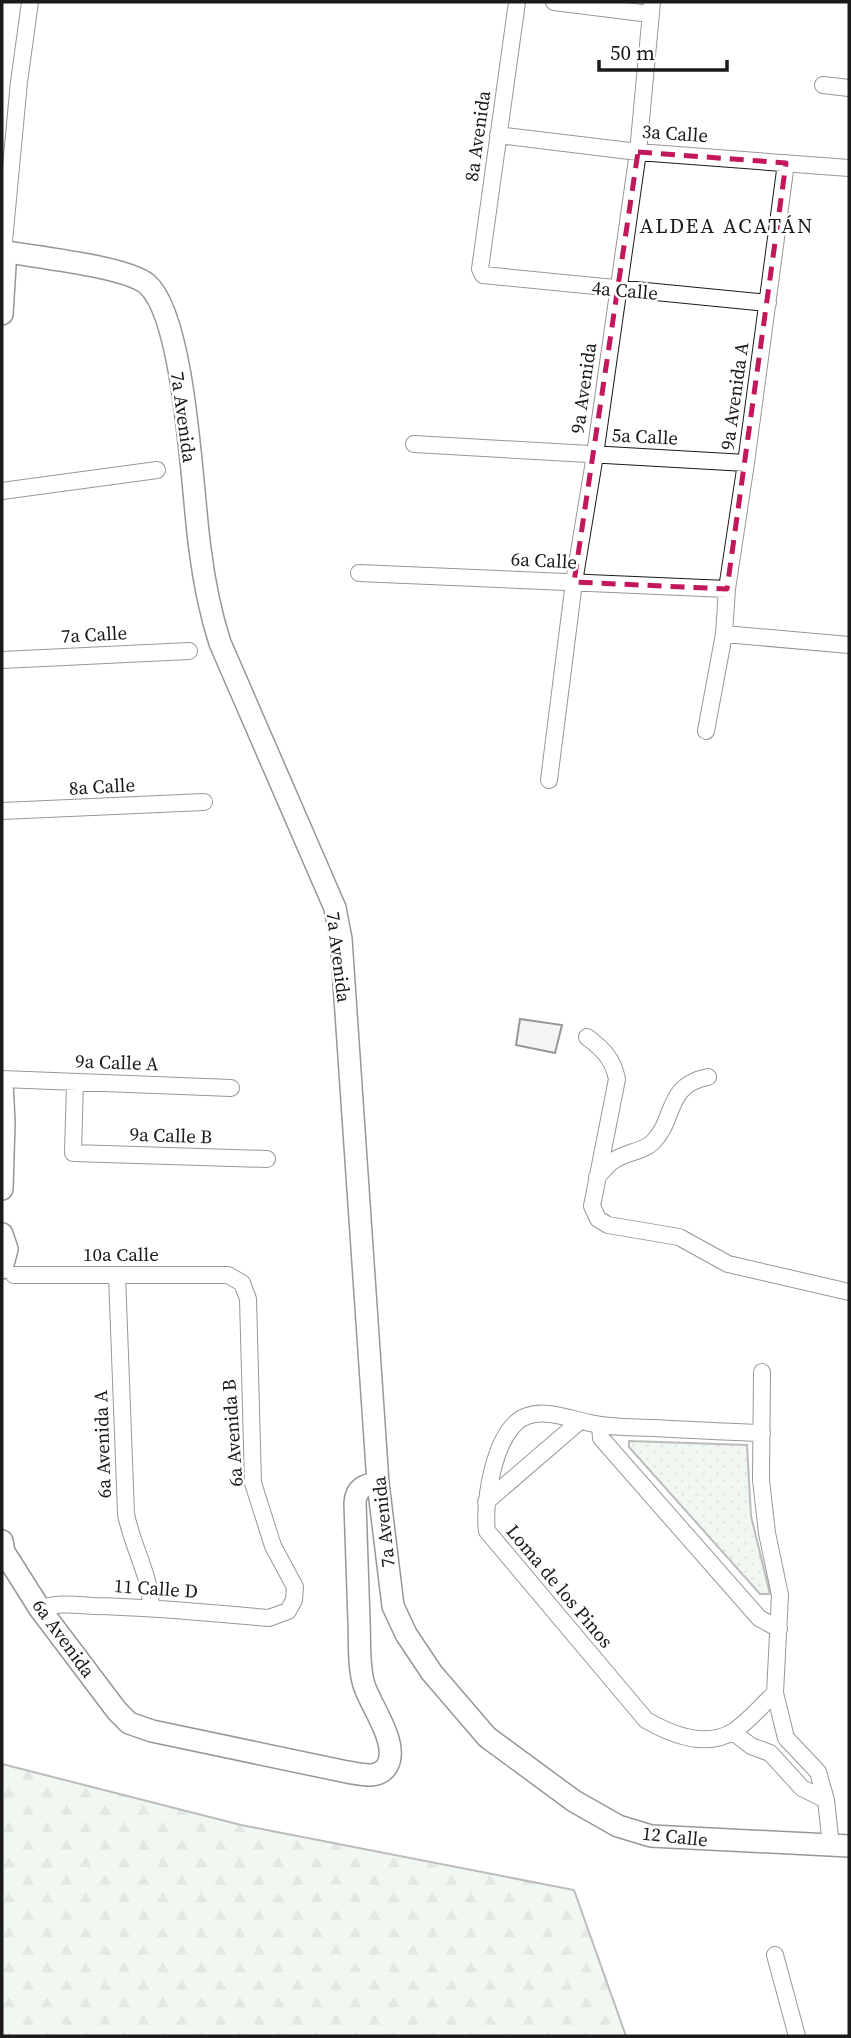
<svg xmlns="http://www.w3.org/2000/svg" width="851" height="2038" font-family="'Source Serif 4',serif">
	<defs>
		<pattern id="forest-firs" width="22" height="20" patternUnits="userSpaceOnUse" patternTransform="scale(1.75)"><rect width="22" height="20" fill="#e0efe3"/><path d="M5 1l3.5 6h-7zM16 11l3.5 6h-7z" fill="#c0ccc2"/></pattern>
		<pattern id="garden-dots" width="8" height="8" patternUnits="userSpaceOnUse" patternTransform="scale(1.75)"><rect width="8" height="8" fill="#e0efe3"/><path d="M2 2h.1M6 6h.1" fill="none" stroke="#c0ccc2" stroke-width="1.8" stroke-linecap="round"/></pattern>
	</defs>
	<rect width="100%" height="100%" fill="#fff"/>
	<path fill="url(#forest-firs)" stroke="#6a6a6a" stroke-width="2" d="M2,1764L241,1825L574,1890L626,2036H2Z"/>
	<path fill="url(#garden-dots)" stroke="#6a6a6a" stroke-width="2" d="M629,1441L747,1445L751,1516L770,1594H760L629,1447Z"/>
	<path fill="#e6e6e6" stroke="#1a1a1a" stroke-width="2" d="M520,1019L562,1025L555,1053L516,1045Z"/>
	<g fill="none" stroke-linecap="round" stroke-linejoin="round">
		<defs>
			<path id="street" d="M517,2L480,269L483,275L768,303
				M554,2L650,14
				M823,85L849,88
				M498,135L638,152L849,168
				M3,252L19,82L30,2
				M414,444L746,463
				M2,491L157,470
				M359,573L727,589
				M724,634L849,645
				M2,660L189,651
				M706,731L724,634L727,589L746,463L786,163
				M549,780L574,582L595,455L638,152L652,2
				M2,811L204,802
				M587,1037C603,1049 613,1059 617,1079L592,1206L598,1219L608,1225L679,1237L728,1264L849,1292
				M2,1079L231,1088
				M75,1082L73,1153L267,1159
				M597,1177C602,1172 607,1165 613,1161C625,1152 643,1152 653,1142C676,1119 665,1085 708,1077
				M14,1275H228L242,1283L248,1299L253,1483L273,1546L295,1587L294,1600L288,1611L269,1618C211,1613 153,1607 94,1606C77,1605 56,1602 40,1609
				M117,1275L126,1514C132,1546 150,1574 151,1607
				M762,1372L761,1480L767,1533L780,1595L775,1693L786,1738L818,1772L826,1800L831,1846
				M600,1426L601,1438L759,1618L779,1629
				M762,1433C726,1432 690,1430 654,1428C633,1427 611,1428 590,1423C570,1419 547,1409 527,1416C495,1427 483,1501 487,1531L646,1720C672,1735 706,1749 734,1731C749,1721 762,1705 775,1693
				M486,1502L580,1421
				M733,1732L751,1746L770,1753L802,1788L826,1800
				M775,1955L797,2036"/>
			<path id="secondary" d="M2,251C33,257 125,266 147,284C186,318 192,494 200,549C204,581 210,612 220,643L335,908L341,939L378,1483L393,1606L406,1634L432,1673L487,1737L574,1801L618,1826L651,1836L849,1846
				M2,314L5,266L3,252
				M2,1083L4,1122L2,1189
				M2,1234L7,1249L2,1268
				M2,1541L4,1552L40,1609L117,1711L129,1723L152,1731L347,1772C361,1774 378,1780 387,1766C400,1744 371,1707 364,1685C358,1665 360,1642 359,1621C358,1582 356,1543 355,1503C356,1488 364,1485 378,1483"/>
		</defs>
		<use href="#street" stroke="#1a1a1a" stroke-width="18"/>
		<use href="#secondary" stroke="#1a1a1a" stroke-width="24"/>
		<use href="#street" stroke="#fff" stroke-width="16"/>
		<use href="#secondary" stroke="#fff" stroke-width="21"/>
	</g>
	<path d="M0 0H851V2038H0ZM638,152L786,163L727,589L574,582Z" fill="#fff" fill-opacity=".55" fill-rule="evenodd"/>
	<path fill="none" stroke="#c2185b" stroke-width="5" stroke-dasharray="14 9" stroke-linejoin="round" d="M638,152L786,163L727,589L574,582Z"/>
	<g text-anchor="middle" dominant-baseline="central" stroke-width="5" stroke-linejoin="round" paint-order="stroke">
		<g font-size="19" fill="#1a1a1a" stroke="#fff">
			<text transform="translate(675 133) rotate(4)">3a Calle</text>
			<text transform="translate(477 136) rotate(-82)">8a Avenida</text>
			<text transform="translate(625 290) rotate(5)">4a Calle</text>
			<text transform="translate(583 388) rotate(-82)">9a Avenida</text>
			<text transform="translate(734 396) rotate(-82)">9a Avenida A</text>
			<text transform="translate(184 417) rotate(82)">7a Avenida</text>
			<text transform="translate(645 436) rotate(3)">5a Calle</text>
			<text transform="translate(544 560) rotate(3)">6a Calle</text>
			<text transform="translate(94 634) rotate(-3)">7a Calle</text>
			<text transform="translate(102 786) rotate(-3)">8a Calle</text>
			<text transform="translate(339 957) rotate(83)">7a Avenida</text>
			<text transform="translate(117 1062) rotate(2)">9a Calle A</text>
			<text transform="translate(171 1135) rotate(2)">9a Calle B</text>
			<text x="121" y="1254">10a Calle</text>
			<text transform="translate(232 1433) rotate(-94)">6a Avenida B</text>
			<text transform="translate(102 1444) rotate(-92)">6a Avenida A</text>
			<text transform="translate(383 1522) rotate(-96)">7a Avenida</text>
			<text transform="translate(560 1586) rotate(50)">Loma de los Pinos</text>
			<text transform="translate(156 1588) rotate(4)">11 Calle D</text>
			<text transform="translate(64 1638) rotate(54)">6a Avenida</text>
			<text transform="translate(675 1836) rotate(6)">12 Calle</text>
		</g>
		<g font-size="21" letter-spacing="2" fill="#1a1a1a" stroke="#fff">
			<text x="727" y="225">ALDEA ACATÁN</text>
		</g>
	</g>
	<rect width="851" height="2038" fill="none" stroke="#1a1a1a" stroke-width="7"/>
	<path d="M599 60v10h128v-10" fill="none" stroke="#1a1a1a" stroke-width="3.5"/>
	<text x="610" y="60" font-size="21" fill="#1a1a1a" stroke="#ffffff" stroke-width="5" paint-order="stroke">50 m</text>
</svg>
